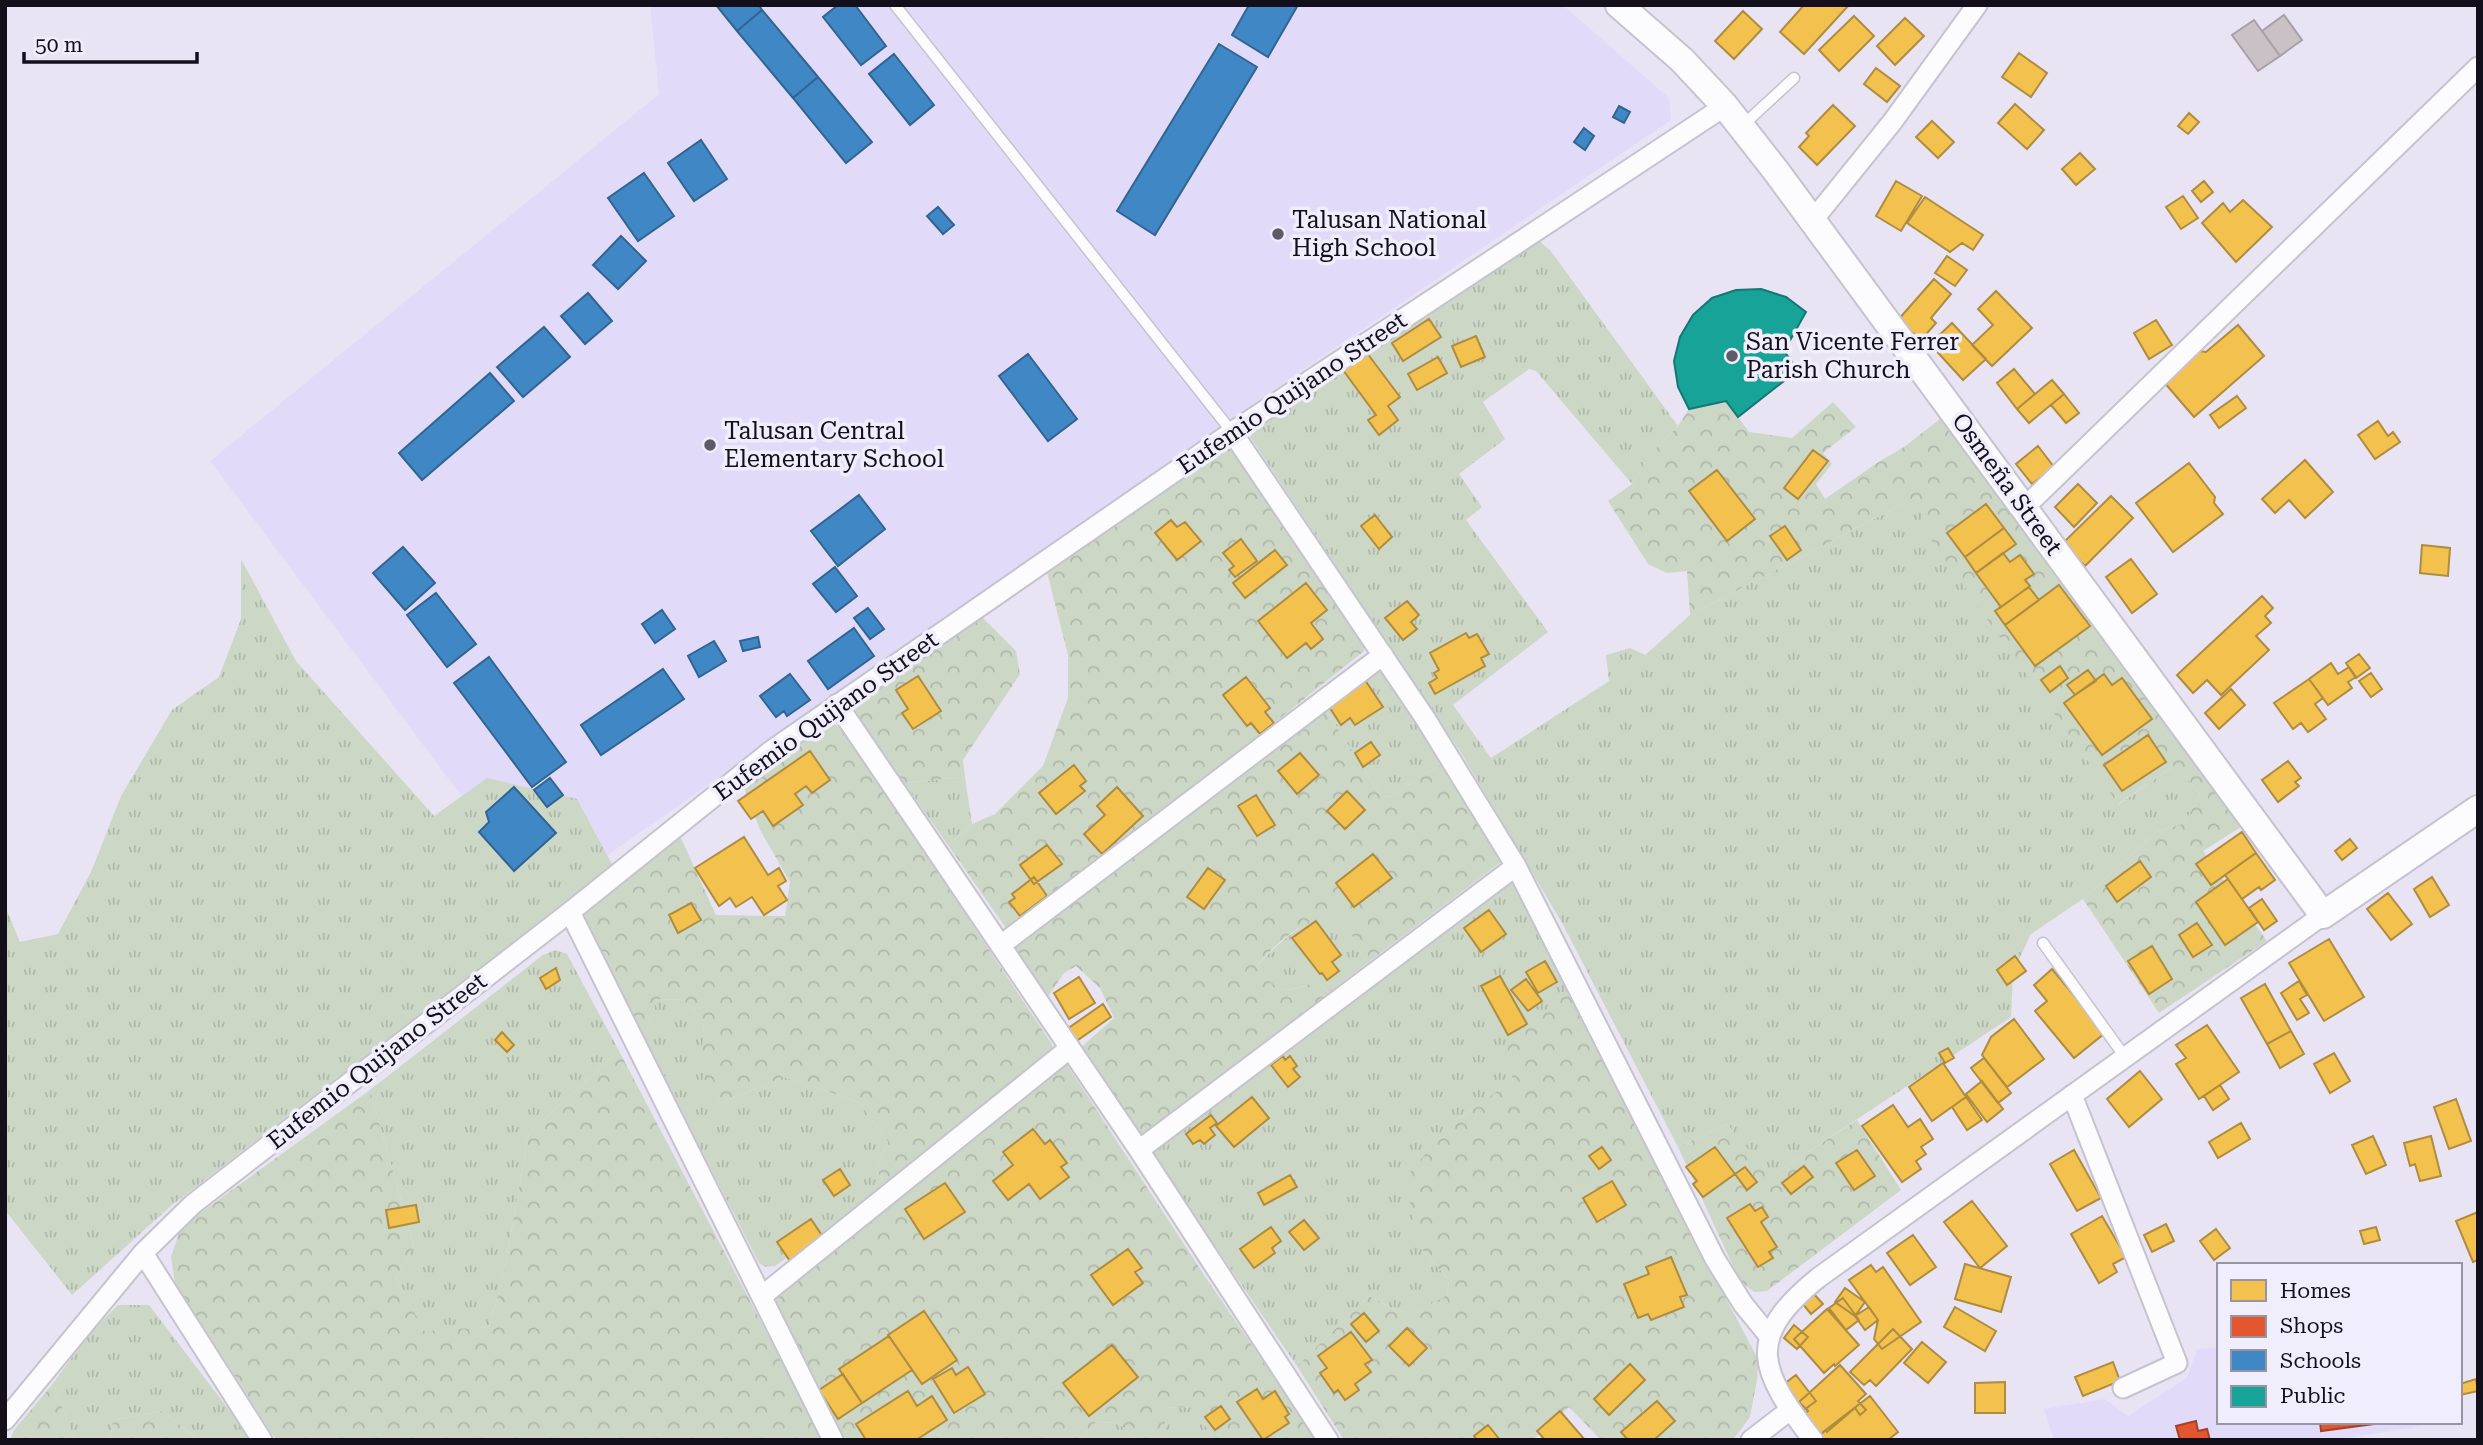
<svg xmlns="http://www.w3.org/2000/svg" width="2483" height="1445" font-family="'Roboto Serif',serif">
	<defs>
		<pattern id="grass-tufts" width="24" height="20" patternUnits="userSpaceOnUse" patternTransform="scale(1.75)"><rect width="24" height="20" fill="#cdd7c6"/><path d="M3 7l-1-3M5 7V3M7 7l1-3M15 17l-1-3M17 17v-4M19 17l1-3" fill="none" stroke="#afb8aa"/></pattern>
		<pattern id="forest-crowns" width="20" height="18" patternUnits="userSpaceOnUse" patternTransform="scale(1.75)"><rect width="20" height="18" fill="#cdd7c6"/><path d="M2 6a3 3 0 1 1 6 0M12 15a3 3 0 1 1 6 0" fill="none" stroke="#afb8aa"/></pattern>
	</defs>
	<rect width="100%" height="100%" fill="#e8e4f4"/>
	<path fill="#e1dbf9" d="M650,5H1563L1669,98L1671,120L1214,430L541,902L210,461L659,94Z
		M2219,1347V1422L2440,1423L2335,1440H2054L2044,1409L2105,1399L2128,1416L2187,1378L2197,1349Z"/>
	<path fill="url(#grass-tufts)" d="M1539,241L1550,250L1678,426L1650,455L1632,484L1536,371L1529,369L1483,402L1505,439L1459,474L1482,507L1466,520L1548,632L1453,705L1491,758L1609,681L1606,655L1630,648L1645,655L1690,615L1918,496L2119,804L2175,765L2200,794L2185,823L2156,832L2083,899L2031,934L2013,972L2011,1017L1770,1177L1727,1124L1678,1147L1561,921L1461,753L1250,437L1261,422L1525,246Z
		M241,559L296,661L434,816L487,778L577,799L613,866L172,1205L72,1295L5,1210V906L20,942L58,934L91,872L121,796L172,710L219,677L241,619Z
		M1384,668L1445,762L1390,797L1381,796L1324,707Z
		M965,777L972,824L948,845L904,783Z
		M1510,879L1572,986L1513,1080L1450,1125L1424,1252L1449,1280L1447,1295L1414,1314L1393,1309L1369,1296L1297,1366L1150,1151Z
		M1342,914L1366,964L1329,993L1316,982C1281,994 1280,994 1256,966C1283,940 1303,918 1342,914Z
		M556,950L567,954L619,1051L529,1133L503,1277L489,1327L424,1332L396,1278L414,1246L370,1090L543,955Z
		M657,999L683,1000L704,1020L702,1064L720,1103L784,1077L859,1102L888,1142L876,1168L886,1189L775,1266L766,1267L759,1263L644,1038Z
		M118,1305H149L252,1440H198L163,1411L115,1420L109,1440H74L56,1390L51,1386L89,1334Z
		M1195,1407L1214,1440H1158L1165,1435V1408Z
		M1096,1422L1118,1423L1138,1440H1079Z"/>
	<path fill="url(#forest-crowns)" d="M1726,401L1749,432L1792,438L1833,402L1856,427L1823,453L1832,464L1816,484L1825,499L1877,463L1904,447L1949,412L2244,825L2203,851L2267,941L2159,1013L2083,899L2156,832L2185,823L2200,794L2175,765L2118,804L1924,530L1918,496L1690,615L1687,571L1667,573L1648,564L1608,501L1632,484L1650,455L1678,426L1689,409Z
		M1226,442L1234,447L1364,645V651L1013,932L1008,931L948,845L972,824L995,814L1043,766L1068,698V655L1046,568Z
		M980,615L1016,651L1020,674L963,760L965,777L904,783L858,717L853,703Z
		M1324,707L1381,796L1390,797L1445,762L1503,854L1501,862L1366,964L1342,915C1306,917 1279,940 1256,966C1280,994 1282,994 1316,982L1329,993L1142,1139L1079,1049L1114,1018L1100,988L1076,966L1064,973L1045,1001L1015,952L1018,942Z
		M830,721L844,731L1053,1046L1047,1061L886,1189L876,1168L888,1142L859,1102L784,1077L720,1103L701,1064L704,1020L683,1000L657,999L644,1038L582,922L581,914L674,836H680L716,915L785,916L790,882L760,830L743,784Z
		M1572,986L1714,1276L1758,1359L1757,1380L1750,1417L1733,1440H1601L1569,1407L1533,1440H1344L1297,1366L1369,1296L1393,1309L1414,1314L1447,1295L1449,1280L1424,1252L1414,1231L1407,1176L1450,1125L1513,1080L1506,1048Z
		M619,1051L823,1440H276L175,1283L171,1257L181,1227L370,1090L414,1246L396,1278L424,1331L489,1327L503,1277L529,1133Z
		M1066,1063L1206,1278L1317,1440H1214L1194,1407L1165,1408V1435L1158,1440H1138L1118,1423L1096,1422L1079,1440H845L774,1298L1056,1065Z
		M1857,1120L1901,1190L1767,1291L1754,1292L1740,1281L1678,1147L1727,1124L1771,1176Z
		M51,1386L56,1390L74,1440H10L14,1430Z
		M163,1411L198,1440H109L115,1420Z"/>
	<path fill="#f2c14e" stroke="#af8c3f" stroke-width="2" d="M1804,5H1849L1804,54L1780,32Z
		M1743,11L1762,29L1734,59L1715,41Z
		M1854,16L1874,36L1839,71L1819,50Z
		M1905,18L1924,36L1895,65L1877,46Z
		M2019,53L2047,73L2031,97L2002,77Z
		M1876,68L1900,86L1887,102L1864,84Z
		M2015,104L2044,130L2027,149L1998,123Z
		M1833,105L1855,126L1817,165L1799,147L1809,136L1806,133Z
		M2189,113L2199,122L2188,134L2178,126Z
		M1932,121L1954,142L1938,158L1916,137Z
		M2080,153L2095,169L2076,185L2062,169Z
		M1896,181L1922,196L1901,231L1876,216Z
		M2204,181L2213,192L2201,202L2192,191Z
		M2183,196L2198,218L2181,229L2166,207Z
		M1925,197L1983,235L1973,250L1962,243L1950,252L1907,223Z
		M2243,200L2272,227L2236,262L2202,223L2223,203L2230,212Z
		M1947,256L1967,270L1955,286L1935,273Z
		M1934,279L1951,294L1931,318L1936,323L1921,340L1898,320Z
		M1996,291L2032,328L1992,366L1972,345L1993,325L1978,309Z
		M1429,319L1441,337L1403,361L1392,343Z
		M2156,320L2172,345L2149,359L2134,333Z
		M1952,323L1986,359L1963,380L1930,344Z
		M2238,325L2264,356L2194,417L2163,381L2198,351L2206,352Z
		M1476,336L1485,357L1461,367L1452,346Z
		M1367,353L1400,397L1388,406L1398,420L1379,435L1368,420L1376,415L1343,370Z
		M1438,357L1447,373L1417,390L1408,374Z
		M2014,369L2035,394L2017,409L1997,383Z
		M2052,380L2064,394L2029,423L2017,409Z
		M2064,394L2079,413L2066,423L2051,405Z
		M2237,396L2246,408L2219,428L2210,415Z
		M2378,421L2388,436L2393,432L2400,442L2375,459L2358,435Z
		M2038,446L2054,467L2032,484L2016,464Z
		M1813,450L1828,461L1798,499L1784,488Z
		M2305,460L2333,492L2305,518L2289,500L2275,513L2262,499Z
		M2189,463L2215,497L2214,503L2223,514L2173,552L2136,503Z
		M1717,470L1755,519L1727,541L1689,491Z
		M2078,484L2097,503L2074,527L2055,507Z
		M2111,496L2133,518L2085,566L2063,543Z
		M1986,504L2004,528L1965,557L1947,533Z
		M1375,515L1392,537L1379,549L1361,526Z
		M1171,520L1177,527L1185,522L1201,541L1177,560L1155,533Z
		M1785,526L1801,550L1787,560L1770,536Z
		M2004,528L2016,544L1976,573L1965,557Z
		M1241,539L1257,561L1235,577L1229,570L1234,566L1223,553Z
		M2422,545L2450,548L2448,576L2420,573Z
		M1275,550L1287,565L1245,598L1233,583Z
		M2003,553L2010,562L2020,555L2034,574L2025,580L2030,586L2001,607L1976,573Z
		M2131,559L2157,594L2132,613L2106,577Z
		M1306,583L1327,610L1311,623L1323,639L1311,649L1306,643L1287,658L1258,621Z
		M2059,585L2090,626L2035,666L2005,625Z
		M2029,587L2039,600L2005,625L1995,611Z
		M2262,596L2273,608L2265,616L2271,623L2256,636L2269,650L2221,695L2207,680L2193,693L2177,675Z
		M1407,601L1419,615L1411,622L1417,629L1403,640L1385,618Z
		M1466,633L1469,638L1477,634L1489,654L1481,658L1485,666L1435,694L1429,683L1437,678L1434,673L1439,670L1430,653Z
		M2359,654L2370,668L2356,678L2346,663Z
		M2331,663L2338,674L2349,667L2356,677L2348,682L2352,688L2328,705L2309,679Z
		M2060,666L2068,678L2050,692L2041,680Z
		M2088,670L2096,681L2075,695L2067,685Z
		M2371,673L2382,689L2371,697L2359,681Z
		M2104,674L2112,685L2122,678L2152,719L2102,755L2064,703Z
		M918,676L941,711L913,729L902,713L908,709L896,690Z
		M1246,677L1270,708L1265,712L1274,723L1260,734L1251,723L1247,726L1223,695Z
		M2309,679L2323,698L2315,704L2326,719L2308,732L2301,723L2293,729L2274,703Z
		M1365,680L1383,707L1355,725L1350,718L1341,725L1328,705Z
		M2231,689L2245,705L2219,729L2205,713Z
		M2148,735L2166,762L2122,791L2104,765Z
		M1371,742L1380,755L1363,767L1355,753Z
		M810,751L830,780L812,793L806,786L795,794L803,805L773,826L763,811L751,819L738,801Z
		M1300,753L1319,775L1297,794L1278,771Z
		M2288,761L2301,778L2295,782L2299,786L2278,802L2262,780Z
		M1074,765L1086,781L1080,786L1085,791L1056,814L1039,793Z
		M1117,787L1143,816L1102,854L1084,834L1105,815L1097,806Z
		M1347,791L1365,810L1345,829L1327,811Z
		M1256,795L1275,825L1257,836L1238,806Z
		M2242,832L2256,853L2211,885L2196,864Z
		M744,837L768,875L779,868L786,881L778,886L787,900L764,915L752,897L736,907L730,898L719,906L695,868Z
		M2350,839L2357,848L2342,860L2335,851Z
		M1047,845L1062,864L1034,884L1020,865Z
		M2256,853L2275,880L2261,890L2259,887L2242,899L2225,875Z
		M1373,854L1392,878L1354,907L1336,883Z
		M2140,861L2151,877L2117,902L2106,886Z
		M1208,868L1225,880L1204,909L1187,897Z
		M1034,877L1047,896L1020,916L1009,902L1015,898L1012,894Z
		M2432,877L2449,905L2430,917L2414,889Z
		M2228,879L2258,922L2225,945L2196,902Z
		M2388,893L2412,924L2391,940L2367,909Z
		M2262,899L2277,921L2264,930L2249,908Z
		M691,903L701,920L678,933L669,915Z
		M1489,910L1506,934L1481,952L1464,928Z
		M1316,921L1341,955L1332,962L1339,971L1327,980L1322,973L1320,974L1292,938Z
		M2197,923L2212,945L2193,957L2179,935Z
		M2329,939L2364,997L2324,1021L2289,963Z
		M2152,946L2172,979L2149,994L2128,961Z
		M2015,956L2026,971L2007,985L1997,970Z
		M1545,961L1557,982L1538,993L1526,972Z
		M556,968L560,980L546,989L540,978Z
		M2052,969L2105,1033L2074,1058L2035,1011L2047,1001L2034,985Z
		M1500,976L1527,1024L1508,1035L1481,986Z
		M1079,977L1095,1003L1069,1019L1054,993Z
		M1526,979L1542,1001L1528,1011L1511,990Z
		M2299,981L2307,995L2300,999L2309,1013L2297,1020L2281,993Z
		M2265,984L2291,1031L2267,1044L2241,998Z
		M1103,1004L1111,1017L1075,1042L1067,1029Z
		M2014,1019L2044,1059L2007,1087L1982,1055L1991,1037Z
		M2207,1025L2239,1072L2199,1099L2176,1064L2186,1058L2176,1045Z
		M2291,1031L2304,1054L2280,1068L2267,1044Z
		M502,1032L514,1045L507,1052L495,1040Z
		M1948,1048L1954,1058L1945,1063L1939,1053Z
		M2334,1053L2350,1081L2330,1093L2314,1064Z
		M1283,1056L1285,1060L1290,1056L1297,1066L1293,1069L1300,1077L1288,1087L1271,1065Z
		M1984,1058L2011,1093L1998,1103L1971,1068Z
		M1943,1063L1966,1097L1932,1121L1909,1087Z
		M2140,1071L2162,1099L2129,1127L2107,1099Z
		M1982,1081L2003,1109L1987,1122L1966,1094Z
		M2220,1085L2229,1099L2213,1110L2204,1096Z
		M1252,1097L1269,1118L1234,1147L1216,1126Z
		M1966,1097L1982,1120L1967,1130L1952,1107Z
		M2456,1099L2471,1141L2449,1149L2434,1107Z
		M1893,1105L1908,1127L1920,1119L1933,1139L1921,1147L1926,1154L1916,1161L1921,1169L1902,1182L1862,1126Z
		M1211,1115L1217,1123L1210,1128L1215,1135L1204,1144L1200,1140L1193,1144L1186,1134Z
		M2241,1123L2250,1139L2218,1158L2209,1142Z
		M1033,1129L1045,1144L1050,1140L1067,1163L1061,1167L1069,1177L1040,1199L1029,1184L1008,1200L993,1181L1013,1165L1003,1152Z
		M2373,1136L2386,1165L2366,1174L2352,1145Z
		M2431,1136L2441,1176L2420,1181L2415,1164L2410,1166L2404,1143Z
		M1602,1147L1611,1160L1599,1169L1589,1156Z
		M1715,1147L1735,1174L1703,1197L1693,1184L1697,1181L1686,1167Z
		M1857,1150L1875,1176L1854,1190L1836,1163Z
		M2074,1150L2101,1198L2077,1211L2050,1164Z
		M1804,1166L1813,1177L1791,1194L1782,1183Z
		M1745,1167L1757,1182L1747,1190L1735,1174Z
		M840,1169L850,1185L834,1196L823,1180Z
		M1290,1175L1297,1187L1264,1205L1258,1193Z
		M1612,1181L1626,1205L1597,1222L1583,1198Z
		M945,1183L965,1212L924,1239L905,1209Z
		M1972,1201L2007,1246L1980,1268L1944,1222Z
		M1750,1204L1755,1211L1762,1207L1768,1217L1761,1222L1777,1247L1769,1252L1773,1258L1758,1267L1727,1218Z
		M416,1205L419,1222L389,1228L386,1210Z
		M2478,1212V1260L2473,1262L2456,1221Z
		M2102,1216L2126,1257L2113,1264L2117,1272L2099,1283L2071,1234Z
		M811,1219L823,1237L790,1261L777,1242Z
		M1304,1220L1319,1238L1304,1250L1289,1232Z
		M2166,1224L2174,1241L2152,1252L2144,1235Z
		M1271,1227L1281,1241L1272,1248L1275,1253L1254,1268L1240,1249Z
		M2376,1227L2380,1240L2364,1244L2360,1231Z
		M2216,1229L2230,1248L2214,1260L2200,1241Z
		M1913,1235L1936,1267L1910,1285L1887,1253Z
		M1128,1249L1142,1268L1135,1272L1143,1283L1113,1305L1091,1275Z
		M1671,1257L1687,1295L1680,1297L1684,1307L1651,1320L1648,1314L1638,1318L1624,1284L1649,1274L1646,1267Z
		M1965,1264L2011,1277L2001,1312L1955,1299Z
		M1871,1265L1876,1272L1883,1267L1921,1322L1882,1349L1874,1339L1878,1320L1849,1280Z
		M1845,1288L1865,1302L1855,1316L1835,1302Z
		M1813,1293L1823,1304L1811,1314L1802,1303Z
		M1843,1298L1859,1320L1846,1330L1829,1308Z
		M1869,1307L1878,1320L1865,1330L1855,1316Z
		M1955,1307L1996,1331L1985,1351L1944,1327Z
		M1827,1309L1859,1345L1835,1366L1834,1364L1824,1373L1794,1339Z
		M924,1311L957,1360L922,1384L888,1335Z
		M1364,1313L1379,1331L1366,1342L1351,1324Z
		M1794,1325L1808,1337L1797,1349L1784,1338Z
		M1407,1328L1427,1348L1409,1366L1389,1346Z
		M1893,1329L1912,1349L1876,1386L1870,1380L1864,1385L1850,1372Z
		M1351,1332L1372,1360L1365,1364L1371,1372L1355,1384L1359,1390L1345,1400L1338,1390L1334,1393L1320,1373L1327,1368L1318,1356Z
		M889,1336L912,1370L862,1403L839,1369Z
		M1922,1342L1946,1362L1928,1383L1904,1363Z
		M1112,1345L1138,1377L1089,1416L1063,1383Z
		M2113,1362L2120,1381L2083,1396L2075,1377Z
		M1630,1364L1645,1380L1609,1415L1594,1399Z
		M1840,1365L1866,1394L1858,1401L1866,1410L1860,1415L1855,1408L1827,1432L1826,1430L1819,1436L1802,1416L1808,1411L1799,1402Z
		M968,1367L985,1394L954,1413L933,1379L952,1368L956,1375Z
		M843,1374L862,1403L838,1419L819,1390Z
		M1796,1375L1816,1401L1800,1413L1780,1387Z
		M2476,1379L2478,1391L2460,1395V1384Z
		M2005,1382V1413H1975V1383Z
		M1257,1389L1263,1399L1275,1391L1289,1414L1285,1417L1289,1423L1263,1440L1237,1402Z
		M908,1391L917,1406L932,1396L947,1420L916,1440H866L856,1424Z
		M1870,1396L1898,1432L1888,1440H1821L1818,1436Z
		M1657,1401L1675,1421L1654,1440H1628L1621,1432Z
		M1221,1406L1230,1419L1215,1430L1205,1417Z
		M1560,1411L1585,1440H1545L1537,1431Z
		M1488,1425L1500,1440H1477L1474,1436Z"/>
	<path fill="#e4572e" stroke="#a54229" stroke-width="2" d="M2196,1421L2198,1431L2207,1429L2210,1440H2180L2176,1426Z
		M2320,1422H2389L2321,1431Z"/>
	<path fill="#3f88c5" stroke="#326492" stroke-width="2" d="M716,5H759L762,10L737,31Z
		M838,5H855L886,46L861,65L823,17Z
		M1249,5H1298L1268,57L1232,35Z
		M762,10L818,77L793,98L737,31Z
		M1219,44L1257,67L1155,235L1117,211Z
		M894,54L934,105L910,125L869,74Z
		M818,77L872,142L846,163L793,98Z
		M1619,106L1630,112L1624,123L1613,117Z
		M1584,128L1594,136L1585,150L1574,142Z
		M701,140L727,179L694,201L668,163Z
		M644,173L674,216L638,241L608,198Z
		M938,207L954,225L943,234L927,216Z
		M621,236L646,261L618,289L593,265Z
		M588,293L612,321L585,344L561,316Z
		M544,327L570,357L523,397L497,367Z
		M1028,354L1077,419L1048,441L999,376Z
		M490,373L514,401L422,480L399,453Z
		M859,495L885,529L838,566L811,531Z
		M403,547L435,583L405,610L373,573Z
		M835,567L857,596L836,612L813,584Z
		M436,593L476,644L447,667L407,615Z
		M868,608L884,629L870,639L854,618Z
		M662,610L675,629L655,643L642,624Z
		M854,628L874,656L828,689L808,661Z
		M758,637L760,647L743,651L740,641Z
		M714,641L726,661L699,677L688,656Z
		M489,657L566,762L532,787L454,683Z
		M663,669L684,699L601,755L581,725Z
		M790,674L810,700L787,716L784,711L776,717L760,696Z
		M550,778L563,795L547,807L534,790Z
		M514,787L556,833L514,871L479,832L489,822L486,812Z"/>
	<path fill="#17a398" stroke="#167773" stroke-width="2" d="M1761,289L1786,297L1806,312L1784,351L1798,370L1738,417L1726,401L1689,409L1678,387L1674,361L1680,337L1693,315L1712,298L1736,290Z"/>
	<path fill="#cac1c7" stroke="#a8a0a6" stroke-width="2" d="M2284,15L2302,40L2280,56L2262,31Z
		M2254,20L2280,56L2258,71L2232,35Z"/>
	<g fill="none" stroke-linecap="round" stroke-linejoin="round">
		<defs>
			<path id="lane" d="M895,5L1232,432
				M1741,127L1794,78
				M2043,943L2125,1057"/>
			<path id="street" d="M1813,220L1893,121L1977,5
				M1232,432L1425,718L1516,866L1715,1259L1743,1304L1769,1336
				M2024,508L2478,67
				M837,704L1139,1150L1328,1440
				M570,912L833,1440
				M1001,945L1383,655
				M2072,1095L2177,1363L2123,1388
				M1139,1150L1516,866
				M143,1253L262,1440
				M762,1296L1070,1048
				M5,1420L143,1253L193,1204L570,912L772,750L1232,432L1725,106
				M1751,1440L1790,1410
				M1813,1440C1760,1371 1743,1339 1818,1278L2323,915"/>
			<path id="secondary" d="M1619,5L1682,60L1725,106L1776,171L2323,915L2478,809"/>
		</defs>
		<use href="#lane" stroke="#c5c3d0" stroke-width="13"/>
		<use href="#street" stroke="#c5c3d0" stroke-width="23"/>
		<use href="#secondary" stroke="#c5c3d0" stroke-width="30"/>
		<use href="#lane" stroke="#fcfbfd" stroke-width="10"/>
		<use href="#street" stroke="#fcfbfd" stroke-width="19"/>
		<use href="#secondary" stroke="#fcfbfd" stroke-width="26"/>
	</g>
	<g fill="#5e5a68" stroke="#f0eefc" stroke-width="2.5">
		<circle cx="1278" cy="234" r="7"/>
		<circle cx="1732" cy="356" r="7"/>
		<circle cx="710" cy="445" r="7"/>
	</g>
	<g text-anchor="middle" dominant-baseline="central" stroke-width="7" stroke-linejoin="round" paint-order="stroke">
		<g font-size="24" fill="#13101c" stroke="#f0eefc" text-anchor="start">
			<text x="1292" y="220">Talusan National<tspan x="1292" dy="28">High School</tspan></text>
			<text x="1746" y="342">San Vicente Ferrer<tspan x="1746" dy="28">Parish Church</tspan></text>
			<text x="724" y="431">Talusan Central<tspan x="724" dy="28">Elementary School</tspan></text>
		</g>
		<g font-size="24" fill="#13101c" stroke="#f0eefc">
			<text transform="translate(1292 393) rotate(-34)">Eufemio Quijano Street</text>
			<text transform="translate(2007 484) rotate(54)">Osmeña Street</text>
			<text transform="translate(826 716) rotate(-36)">Eufemio Quijano Street</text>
			<text transform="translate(377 1061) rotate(-38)">Eufemio Quijano Street</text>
		</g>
	</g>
	<rect width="2483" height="1445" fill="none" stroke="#13101c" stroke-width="14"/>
	<rect x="2217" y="1263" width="245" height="161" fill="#f0eefc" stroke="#9895a2" stroke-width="2"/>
	<rect x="2231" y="1280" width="35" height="21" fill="#f2c14e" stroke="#9895a2" stroke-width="2"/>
	<text x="2280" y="1298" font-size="21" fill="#13101c">Homes</text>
	<rect x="2231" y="1316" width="35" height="21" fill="#e4572e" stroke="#9895a2" stroke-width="2"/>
	<text x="2280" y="1333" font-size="21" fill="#13101c">Shops</text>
	<rect x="2231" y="1350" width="35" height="21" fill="#3f88c5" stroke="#9895a2" stroke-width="2"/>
	<text x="2280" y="1368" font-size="21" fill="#13101c">Schools</text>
	<rect x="2231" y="1386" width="35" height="21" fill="#17a398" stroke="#9895a2" stroke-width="2"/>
	<text x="2280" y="1403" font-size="21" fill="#13101c">Public</text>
	<path d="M24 52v10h173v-10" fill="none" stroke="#13101c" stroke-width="3.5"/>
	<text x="35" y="52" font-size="21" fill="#13101c" stroke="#f0eefc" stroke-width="5" paint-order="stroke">50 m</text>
</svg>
